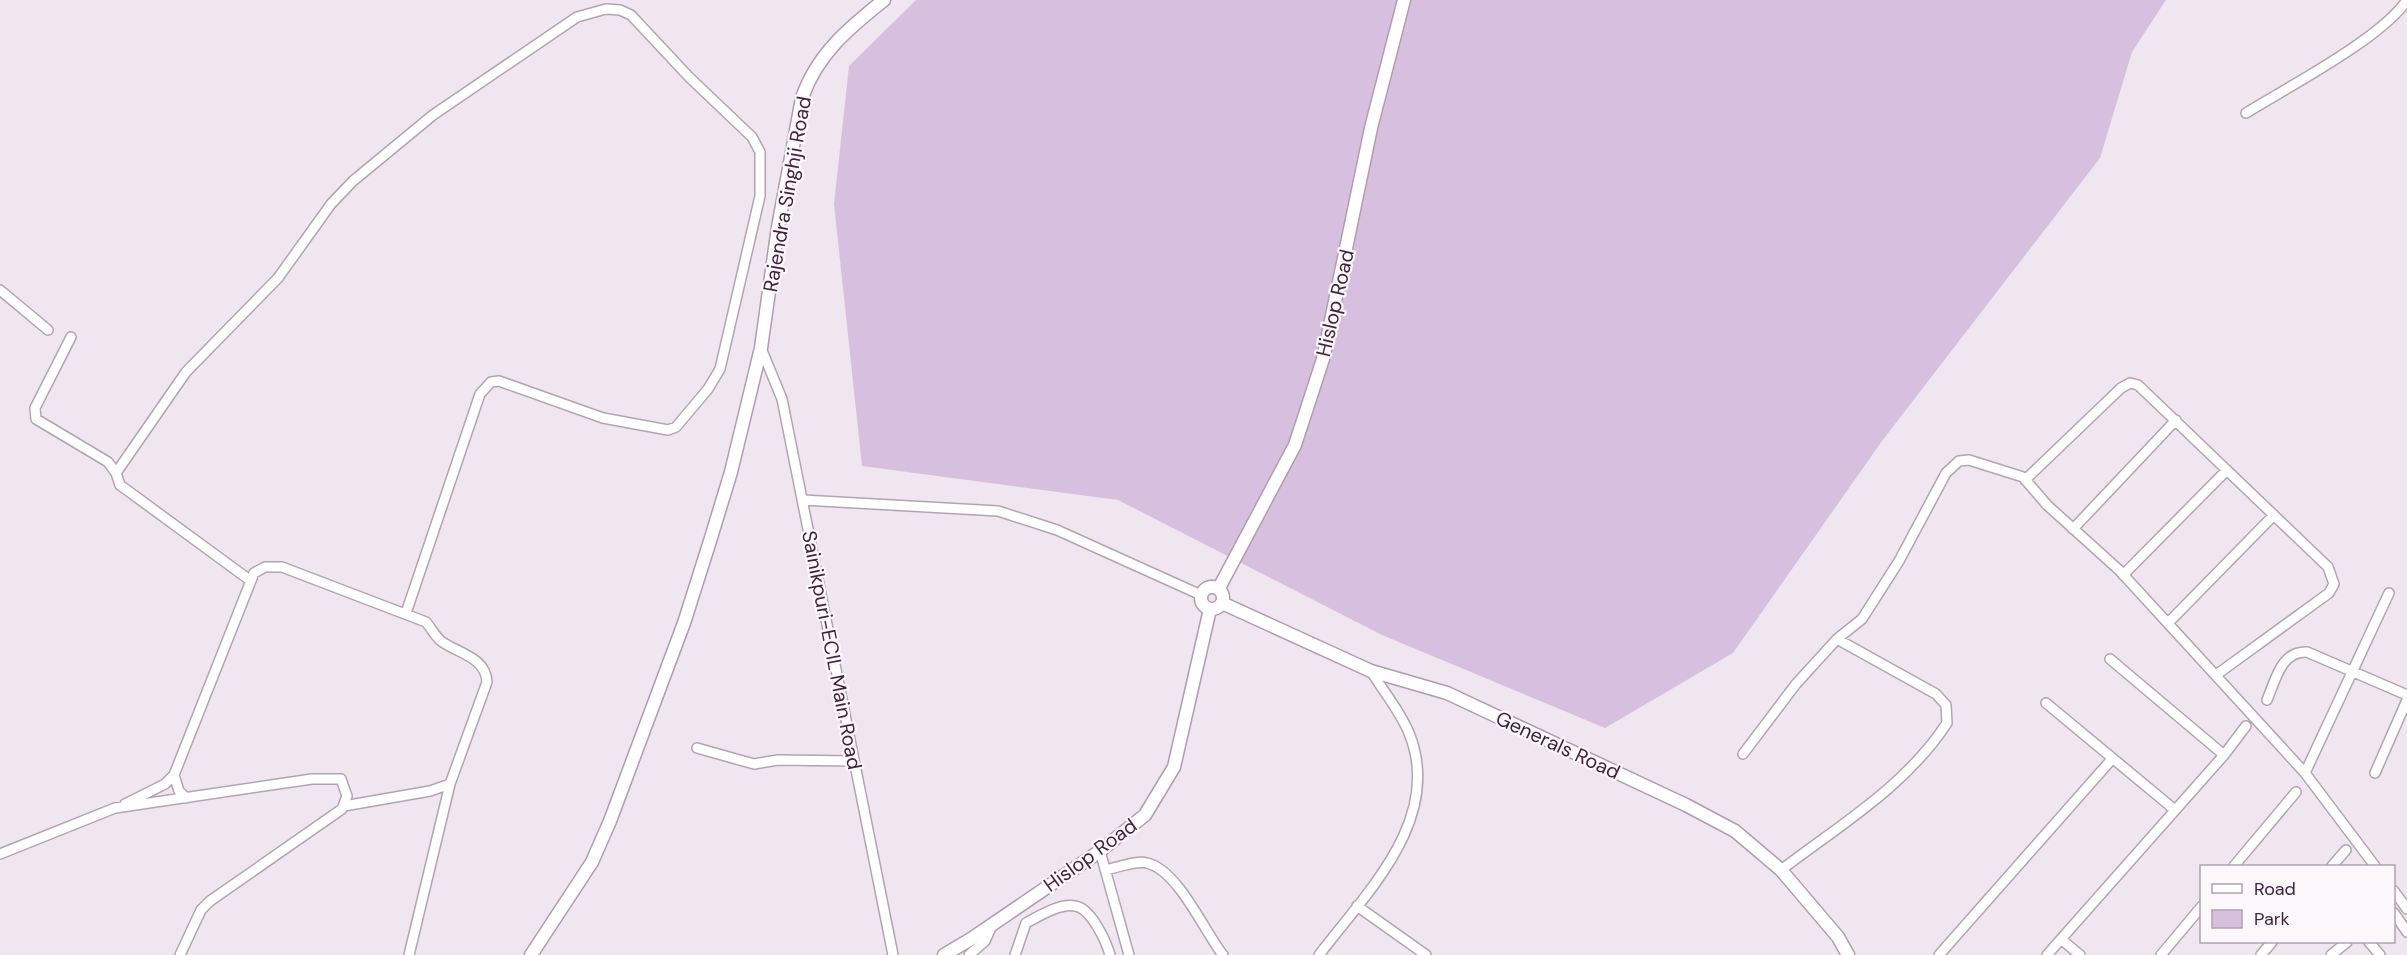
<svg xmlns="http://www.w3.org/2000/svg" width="2407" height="955" font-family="'DM Sans',sans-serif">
	<rect width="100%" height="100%" fill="#efe6ef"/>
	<path fill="#d7c0df" d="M916,0H2166L2132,52L2100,158L1882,441L1733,653L1605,728L1382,635L1118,500L862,466L834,204L849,66Z"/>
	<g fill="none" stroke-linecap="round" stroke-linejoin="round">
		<defs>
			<path id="street" d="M2246,113C2288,87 2382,38 2407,0
				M0,290L48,330
				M71,337L35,408L36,419L108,462L116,473L120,485L251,581
				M761,348L782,399L893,955
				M116,473L186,372L278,278L331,204L353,181L433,115L577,17L606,9L620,10L631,15L689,77L752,137L760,152V196L720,369L708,389L676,427L668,430L603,418L499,381L491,382L480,394L406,613
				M2025,480L2121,388L2130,383L2138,385L2328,567L2334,584L2329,593L2216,675
				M803,500L998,511L1057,530L1201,595
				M2073,529L2176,420
				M2123,575L2227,470
				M2168,623L2274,515
				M2110,659L2224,755
				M2267,700C2276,679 2281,651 2307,652L2407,695
				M2046,703L2175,810
				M697,748L754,764L778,760L854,761
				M1743,754L1796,684L1837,639L1862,619L1899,561L1946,473L1959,461L1969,460L2023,477L2047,505L2119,570L2305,773L2375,866
				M2305,773L2389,593
				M2375,773L2407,700
				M186,798L179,791L174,775L254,573L265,567H282L426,622C431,628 435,636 441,641C457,653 486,657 487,682L450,784L409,955
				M125,804L165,784L174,775
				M344,806L430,791L450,784
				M1100,851L1129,955
				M0,854L115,808L312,779H341L347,796L342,809L210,901L201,910L180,955
				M2234,866L2296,792
				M2332,866L2346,850
				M1105,870C1117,868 1135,860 1147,863C1178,870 1204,931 1223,955
				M1781,870C1840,825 1906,786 1947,723L1946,705L1936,694L1837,639
				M2394,891L2407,909
				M1357,906L1426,955
				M2394,913L2407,932
				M2061,939L2080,955
				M2369,942L2380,955
				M969,955L985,941L993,923
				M1015,955L1026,923C1039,916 1060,903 1075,906C1091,908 1106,941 1110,955
				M1319,955C1366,893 1444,819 1409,733C1400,711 1383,691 1371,671
				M1939,955L2112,759
				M2047,955L2224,755L2246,726
				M2161,955L2202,906
				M2261,955L2272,942
				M2331,955L2347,942"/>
			<path id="secondary" d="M1201 598a11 11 0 1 1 22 0a11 11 0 1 1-22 0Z
				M1219,588L1295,445L1323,359L1371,128L1404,0
				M1222,603L1371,671L1447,693L1686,805L1735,831L1781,870L1838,937L1848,955
				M531,955L592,862L610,821L684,623L710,541L731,472L761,348L778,227L802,98C817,54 849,28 884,0
				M944,955L971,939L1100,851L1145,815L1174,767L1210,609"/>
		</defs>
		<use href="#street" stroke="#b4a4b2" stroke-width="12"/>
		<use href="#secondary" stroke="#b29caf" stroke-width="15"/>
		<use href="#street" stroke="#fff" stroke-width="9"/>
		<use href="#secondary" stroke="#fff" stroke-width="12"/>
	</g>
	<g text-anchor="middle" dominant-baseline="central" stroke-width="4.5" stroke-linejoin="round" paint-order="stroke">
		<g font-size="20" fill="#41253b" stroke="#fbf7fb">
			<text transform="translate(787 194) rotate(-80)">Rajendra Singhji Road</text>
			<text transform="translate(1335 303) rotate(-77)">Hislop Road</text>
			<text transform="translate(832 650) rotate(79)">Sainikpuri-ECIL Main Road</text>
			<text transform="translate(1558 745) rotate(25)">Generals Road</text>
			<text transform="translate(1090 855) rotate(-36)">Hislop Road</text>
		</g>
	</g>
	<rect x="2200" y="865" width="195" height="78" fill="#fbf7fb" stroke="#b1a3ae" stroke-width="1.5"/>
	<rect x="2212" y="884" width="30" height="9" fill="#ffffff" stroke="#b1a3ae" stroke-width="1.5"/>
	<text x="2254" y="895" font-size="18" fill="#41253b">Road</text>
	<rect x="2212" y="910" width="30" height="18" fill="#d7c0df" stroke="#b1a3ae" stroke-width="1.5"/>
	<text x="2254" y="925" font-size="18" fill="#41253b">Park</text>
</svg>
